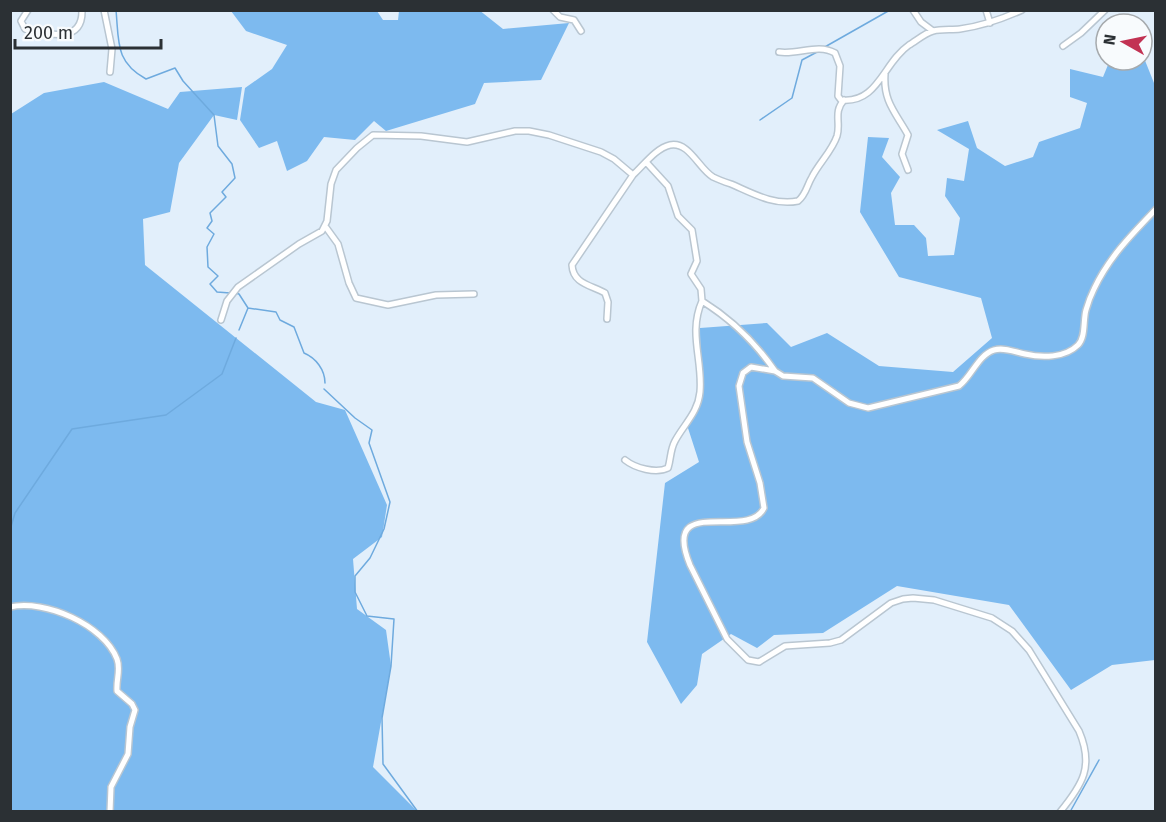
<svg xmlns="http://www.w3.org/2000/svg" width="1166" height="822" font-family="'Fira Sans',sans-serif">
	<rect width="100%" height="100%" fill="#e2effb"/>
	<path fill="#7dbaef" d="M479,10L503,29L569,23L541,80L484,83L475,104L386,131L374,121L355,140L324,137L307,161L287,171L277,141L259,148L240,120L245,88L272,69L287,45L246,31L231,11H377L383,20H398L399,11Z
		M1142,53L1156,88L1155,660L1112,665L1071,690L1009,605L897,586L823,633L774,635L757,648L731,634L702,654L697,685L681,704L647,642L665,483L699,462L687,425L701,404L700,328L767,323L791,347L827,333L879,366L953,372L992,338L981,298L899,277L860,212L868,137L889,138L882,157L900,177L891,193L895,225H914L926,238L928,256L954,255L960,218L945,196L947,178L964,181L969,149L937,130L968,121L977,148L1005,166L1033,157L1039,142L1080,128L1087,103L1070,97V69L1103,77L1110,60H1142Z
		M104,82L168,109L180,92L242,87L237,120L214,115L179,163L170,212L143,219L145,265L316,402L345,410L387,505L382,537L353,559L357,609L386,630L391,666L373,767L417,811L11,812V114L44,93Z"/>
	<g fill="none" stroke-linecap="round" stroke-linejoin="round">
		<path stroke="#6eaade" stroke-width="1.5" d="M116,10C119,42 115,62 146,79L175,68L183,81L214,115L218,146L232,164L235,178L222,192L226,197L210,213L212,221L207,228L214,234L207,247L208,267L218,276L210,284L217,292L230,293
			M823,48L890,10
			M760,120L792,98L802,60L817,52
			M235,293L239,294L248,308L276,312L280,320L294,327L304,353C316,358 325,370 325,383
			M239,330L248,308
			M324,389L355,418L372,430L369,443L390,502L384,529L370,558L355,576V592L367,616L394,619L391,666L382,718L383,764L418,812
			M10,530L15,513L72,429L166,415L222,374L236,338
			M1070,812L1099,760"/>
		<defs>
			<path id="street" d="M28,10L21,21L25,29C46,34 83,45 82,10
				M104,10L112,49L110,72
				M553,10L560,17L574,20L581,31
				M913,10L921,22L933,31
				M986,10L990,23
				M1063,46L1081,33L1105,10
				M779,52C798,55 818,43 835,53L840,66L838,96L841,100C878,104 883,63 909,45C916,41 925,33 933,31C941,29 952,30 960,29C982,26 1002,19 1022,10
				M885,74C883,102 896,113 908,135L902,154L908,170
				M646,162L668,186L678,216L692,230L697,261L691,274L701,289L702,301
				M325,226L338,244L349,283L356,298L388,305L436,295L474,294
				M702,301C731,319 755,342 775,371
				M607,319L608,302L605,293C591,285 573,284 572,265L633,175C643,166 656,148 670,145C689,141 699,169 713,177C719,180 725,182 731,184C752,193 774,206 798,201C806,195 807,185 812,177C819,163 832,151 837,136C841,123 833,112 844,100
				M221,320L227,301L238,287L299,244L322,231L327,221L331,184L336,170L357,148L373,135L421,136L467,142L515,131H529L549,135L601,152L614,159L633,175
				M625,460C635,468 656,474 668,468C671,459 670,450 675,441C684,424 698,413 700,392C703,360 688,333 702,301
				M10,607C45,599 104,625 117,659C121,670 116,679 117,691L132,704L135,710L130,727L128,754L111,787L110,812
				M1060,812C1083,784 1094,766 1079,731L1029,650L1012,631L992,618L934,600L913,598L903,599L891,603L841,640L830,643L785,646L759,662L748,660L727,639L690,565C660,492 748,542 764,508L760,483L747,442L739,386L743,373L751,367L775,371L783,376L813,378L849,403L868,408L959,386C972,376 978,355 994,350C1004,347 1015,352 1025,354C1042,358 1065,358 1078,345C1086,337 1083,320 1086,310C1088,303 1091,295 1094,289C1109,257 1132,234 1156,209"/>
		</defs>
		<use href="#street" stroke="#b9c6d1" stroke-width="8"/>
		<use href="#street" stroke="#fff" stroke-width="5"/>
	</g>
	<rect width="1166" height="822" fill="none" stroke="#2b3034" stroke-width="24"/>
	<g transform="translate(1124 42) rotate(279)"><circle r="28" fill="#f8fbfd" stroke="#a6aaad" stroke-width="1.5"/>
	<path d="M0-4.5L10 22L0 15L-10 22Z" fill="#c23253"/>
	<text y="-9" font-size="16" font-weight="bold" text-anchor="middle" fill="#2b3034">N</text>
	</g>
	<path d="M15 39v9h146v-9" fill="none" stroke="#2b3034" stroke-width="3"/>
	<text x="24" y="39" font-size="18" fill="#2b3034" stroke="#f8fbfd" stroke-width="4.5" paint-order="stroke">200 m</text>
</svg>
